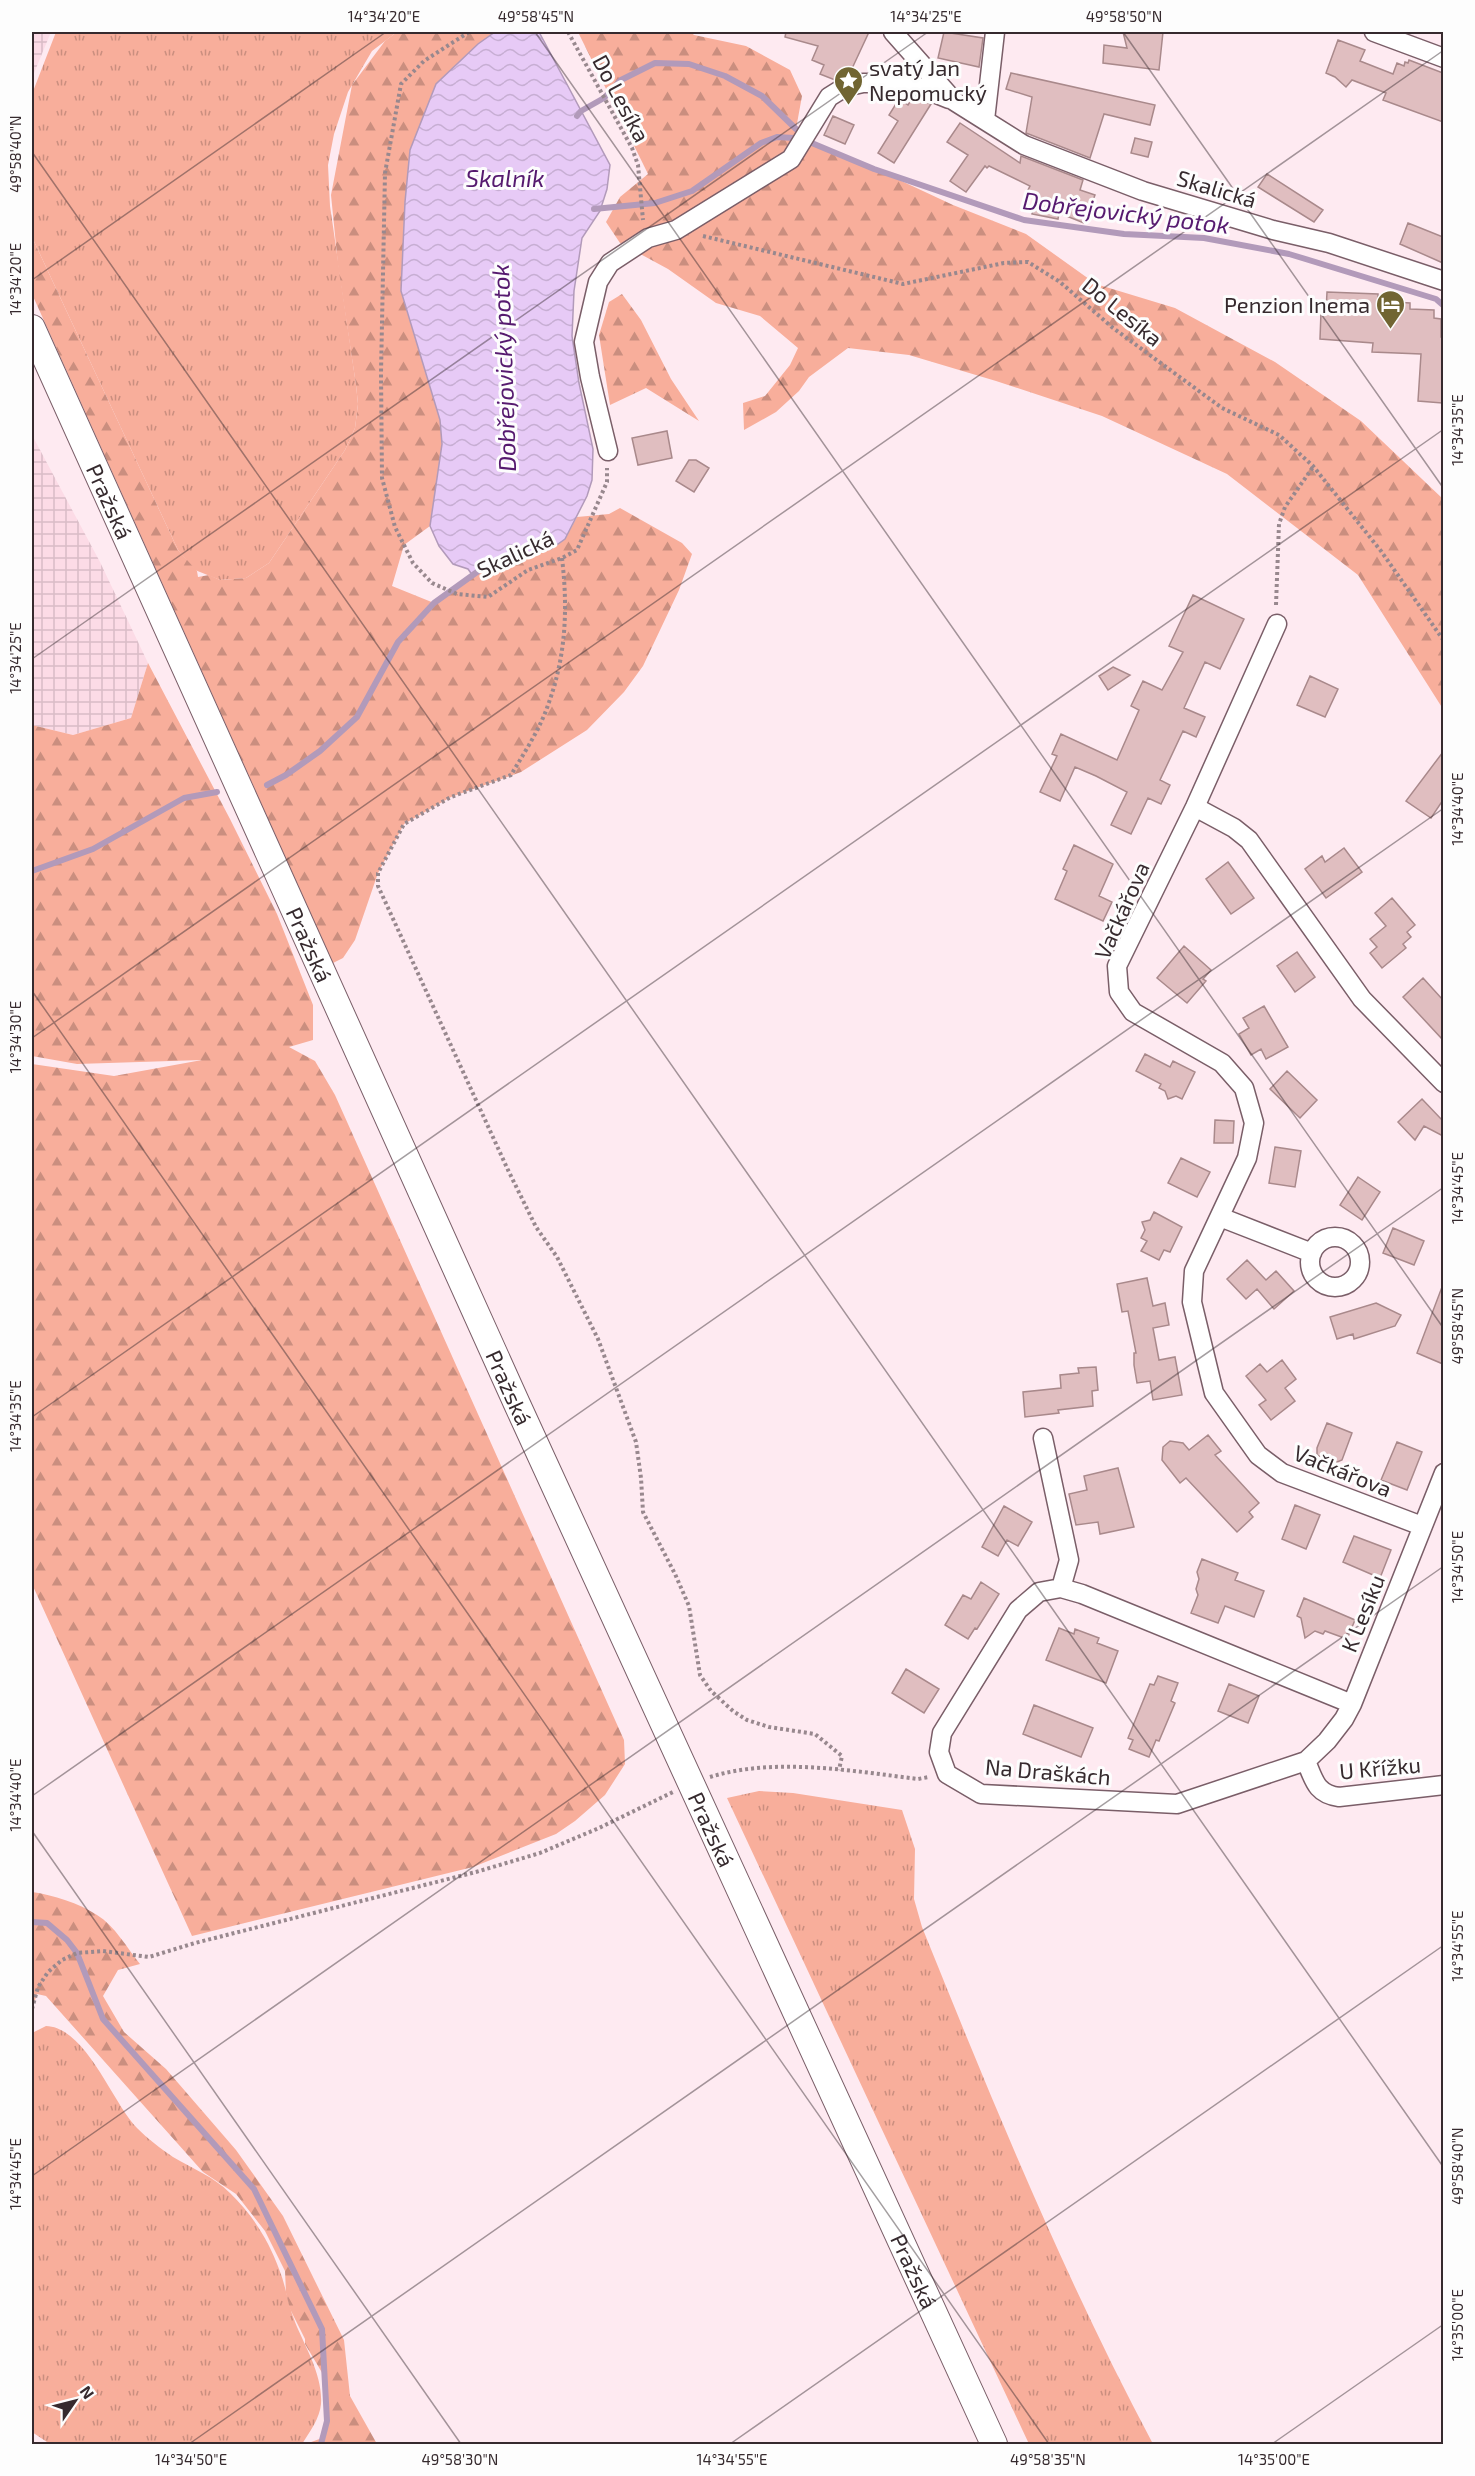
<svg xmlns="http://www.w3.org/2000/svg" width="1475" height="2476" font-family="'Exo 2',sans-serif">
	<defs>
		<pattern id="industrial-grid" width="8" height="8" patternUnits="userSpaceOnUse" patternTransform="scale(1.5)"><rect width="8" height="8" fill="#fcdbe6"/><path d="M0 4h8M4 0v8" fill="none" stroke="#d9bcc6"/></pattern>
		<pattern id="grass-tufts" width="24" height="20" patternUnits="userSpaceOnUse" patternTransform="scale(1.5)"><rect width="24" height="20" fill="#f8ae9b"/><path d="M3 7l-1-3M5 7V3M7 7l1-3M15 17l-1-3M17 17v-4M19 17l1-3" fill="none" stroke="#ca8e7f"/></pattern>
		<pattern id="forest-firs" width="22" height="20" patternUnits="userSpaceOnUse" patternTransform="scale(1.5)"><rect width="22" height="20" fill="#f8ae9b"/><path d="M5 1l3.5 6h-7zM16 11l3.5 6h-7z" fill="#ca8e7f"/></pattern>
		<pattern id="water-waves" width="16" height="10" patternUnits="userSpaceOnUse" patternTransform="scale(1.5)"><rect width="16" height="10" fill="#e7caf6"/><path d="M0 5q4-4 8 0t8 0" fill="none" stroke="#c7aed3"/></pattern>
	</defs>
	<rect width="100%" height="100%" fill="#feeaf1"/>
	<path fill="url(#industrial-grid)" d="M32,32H51L32,78Z
		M32,435L100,562L148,663L131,718L73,735L32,725Z"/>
	<path fill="url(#grass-tufts)" d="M56,32H397L372,51L348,92L334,134L328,165L330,206L356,385L358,404L355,428L345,450L269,563L246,578L220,580L195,570L178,550L32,237V94Z
		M759,1791L793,1793L902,1810L915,1849L914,1899L922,1927C993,2103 1064,2277 1153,2444H1029L727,1798Z
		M46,2026C86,2027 113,2104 137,2128C147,2138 161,2149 173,2157C193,2169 213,2176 230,2193C252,2214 269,2241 279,2269C286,2286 288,2305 295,2322C305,2347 323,2375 321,2404C320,2418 309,2433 302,2444H50L32,2432V2033Z"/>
	<path fill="url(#forest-firs)" d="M397,32H495L478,44L418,133L410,150L405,202L401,291L440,420L442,444L430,526L404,545L392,586L434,603L473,576L518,554L551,549L565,539L577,517L609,514L620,508L682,543L692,554L679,590L643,666L624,692L587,730L521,772L451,797L404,824L378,873L355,940L343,958L333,963L32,294V237L178,550L197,571L198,577L209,575L220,580L246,578L269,563L345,450L355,428L358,404L356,385L338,265L331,195L352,85L385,41Z
		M578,32H691L694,35L746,46L790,70L802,96L794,140L850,157L953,205L1026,234L1096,284L1175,308L1275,362L1361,421L1443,499V709L1358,575L1227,474L1102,416L996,381L909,355L848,348L809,377L799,391L776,412L744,430L743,403L765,396L790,365L798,348L760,316L716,303L668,269L620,243L606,222L620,197L648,174Z
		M622,294L641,320L671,379L699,421L646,388L610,405L599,335L609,302Z
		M148,663L230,819L277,914L313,1005V1040L289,1047L315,1061L335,1095L624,1740L625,1764L605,1795L575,1821L556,1834L473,1867L192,1936L32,1584V1064L114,1076L202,1060L77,1064L32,1056V725L73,735L131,718Z
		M32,1892C53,1895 79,1903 97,1915C115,1926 127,1948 140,1964L118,1970L103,1996L124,2032L166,2069L236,2150L283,2216L344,2340L350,2396L377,2444H306L322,2438L328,2418L324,2376L305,2344V2339L290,2309L286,2293L285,2271L265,2231L236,2194L203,2172L46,1996L37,1994L32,2009Z"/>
	<path fill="url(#water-waves)" stroke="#b29aba" stroke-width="1.5" d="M495,32H539L610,165L607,189L600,211L582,238L574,291L572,336L579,383L593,449L592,480L587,496L565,539L551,549L518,554L473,576L468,569L453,564L439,546L430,526L442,444L440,420L401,291L405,202L410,150L436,84L478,44Z"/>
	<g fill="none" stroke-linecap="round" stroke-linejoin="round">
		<path stroke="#b29aba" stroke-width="6" d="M577,116L581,111L604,98L621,80L655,63L689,64L725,76L762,96L796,129
			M807,141L874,169L1024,220L1124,234L1204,238L1289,254L1436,299L1444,306
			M594,209L655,203L692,191L761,143L777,137L794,138
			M267,785L286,775L320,751L357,717L398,642L434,603L477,572
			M32,871L93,849L184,798L217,792
			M32,1922L47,1923L67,1940L77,1953L103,2019L254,2189L322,2329L327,2421L321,2444"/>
	</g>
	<path fill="#e0bec0" stroke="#a9898b" stroke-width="1.5" d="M786,32H869L849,75L835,80L820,74L824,65L812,60L818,46L785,37Z
		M944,32L983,38L979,67L938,58Z
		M1123,32H1163L1159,70L1103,63L1104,45L1127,48Z
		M1338,40L1365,50L1360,61L1393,74L1397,63L1404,66L1405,62L1408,63L1409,60L1443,73V122L1383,100L1386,93L1352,80L1346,87L1335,77L1326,73Z
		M1011,73L1155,105L1150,125L1104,114L1090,158L1026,133L1032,97L1006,89Z
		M913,97L931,104L894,163L878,153L898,121L889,115L899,99L908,105Z
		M833,116L854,125L845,144L824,135Z
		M960,123L1020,163L1021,156L1083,180L1080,190L1095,195L1084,223L1059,213L1058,219L1032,214L1036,196L1027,192L1030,186L989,166L987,168L985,166L966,192L950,181L968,155L947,142Z
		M1135,138L1152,142L1148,157L1131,153Z
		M1267,174L1323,210L1314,222L1258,187Z
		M1408,223L1443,237V263L1400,244Z
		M1327,292L1378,294V301L1410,303V309L1434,310V318L1441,319V337H1443L1442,403L1418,401L1421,354L1372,352L1373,343L1320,339L1321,312H1326Z
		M667,431L672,458L638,465L632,438Z
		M689,460H696L709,468L694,492L676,481Z
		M1193,595L1244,619L1220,669L1205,662L1184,708L1205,717L1196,737L1183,731L1160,780L1170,785L1161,804L1148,798L1131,834L1111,825L1127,792L1096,776L1075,767L1060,801L1040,792L1057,756L1052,754L1061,734L1117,760L1139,710L1131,706L1143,681L1162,690L1183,652L1169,646Z
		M1113,667L1130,675L1108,690L1099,676Z
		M1310,676L1338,689L1325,717L1297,705Z
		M1443,752V800L1431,818L1406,801Z
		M1074,845L1113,864L1099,896L1112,902L1103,921L1055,899L1067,871L1063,869Z
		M1344,848L1362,872L1326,898L1305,869L1322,856L1325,862Z
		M1228,862L1254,898L1231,914L1206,879Z
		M1392,898L1415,925L1407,932L1411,937L1403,944L1406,948L1382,968L1370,953L1377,947L1370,939L1386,926L1375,913Z
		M1184,946L1211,970L1203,979L1206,981L1187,1003L1157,978Z
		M1297,952L1315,977L1295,992L1277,966Z
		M1423,978L1443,1000V1040L1403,997Z
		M1264,1006L1288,1047L1266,1059L1261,1049L1251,1055L1239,1034L1249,1028L1243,1018Z
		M1145,1054L1170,1067L1173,1061L1195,1072L1182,1099L1176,1096L1168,1099L1165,1091L1159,1088L1161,1084L1136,1071Z
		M1287,1071L1317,1100L1300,1118L1270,1089Z
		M1422,1099L1443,1121V1136L1424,1126L1415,1140L1398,1122Z
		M1215,1120L1234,1121L1233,1143H1214Z
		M1275,1147L1301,1151L1295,1187L1269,1183Z
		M1181,1158L1210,1172L1197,1197L1168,1183Z
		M1358,1177L1380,1192L1362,1220L1340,1205Z
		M1154,1212L1182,1227L1170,1252L1164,1250L1159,1260L1141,1251L1147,1241L1141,1238L1145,1230L1142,1222L1150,1220Z
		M1393,1228L1424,1241L1414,1265L1383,1253Z
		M1247,1260L1266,1280L1276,1271L1294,1291L1274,1309L1257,1289L1246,1299L1227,1279Z
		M1147,1278L1153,1306L1165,1303L1169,1325L1153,1328L1159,1360L1175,1357L1182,1395L1153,1400L1150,1381L1137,1383L1134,1365V1353H1136L1128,1311L1122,1312L1117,1284Z
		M1442,1287L1443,1288V1364L1417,1353Z
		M1376,1303L1401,1315L1395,1326L1354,1339L1353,1334L1337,1339L1330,1317Z
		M1282,1360L1296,1379L1285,1388L1295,1401L1271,1420L1259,1405L1266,1400L1246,1376L1260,1364L1267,1372Z
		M1096,1367L1098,1390L1092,1391L1093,1406L1058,1410L1059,1413L1025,1417L1023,1392L1061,1388L1060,1375L1079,1373L1078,1368Z
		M1327,1423L1352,1433L1342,1460L1330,1465L1327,1459L1317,1455V1448Z
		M1208,1435L1221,1451L1215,1455L1259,1503L1249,1512L1253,1517L1237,1532L1186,1478L1180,1483L1162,1460L1163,1447L1170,1441L1183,1443L1189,1450Z
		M1397,1442L1422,1452L1407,1490L1381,1480Z
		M1118,1468L1134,1527L1100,1534L1098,1522L1076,1525L1069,1494L1087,1490L1084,1476Z
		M1295,1505L1320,1515L1306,1549L1282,1539Z
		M1004,1506L1032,1522L1018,1546L1007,1540L998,1556L982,1547Z
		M1354,1536L1391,1550L1380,1578L1343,1562Z
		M1202,1559L1238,1573L1235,1580L1264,1591L1254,1617L1225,1606L1218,1623L1191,1613L1198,1595L1196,1589L1199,1579L1197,1572Z
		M981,1582L999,1594L977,1629L975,1628L968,1639L945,1625L963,1595L971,1599Z
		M1304,1598L1355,1620L1347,1639L1325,1631L1323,1634L1315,1631L1305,1638L1301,1618L1297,1616Z
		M1059,1628L1074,1634L1075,1629L1099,1638L1097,1643L1118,1651L1106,1683L1046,1660Z
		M906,1669L939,1689L924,1713L892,1693Z
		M1158,1676L1178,1683L1171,1701L1175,1703L1159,1741L1156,1740L1149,1757L1129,1749L1133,1740L1128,1738L1150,1684L1154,1685Z
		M1229,1684L1259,1696L1248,1723L1218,1711Z
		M1034,1705L1093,1728L1081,1757L1023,1734Z"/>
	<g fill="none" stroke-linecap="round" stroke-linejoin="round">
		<defs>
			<path id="street" d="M893,32L954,101L1024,145L1143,191L1273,230L1329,243L1444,281
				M1374,32L1444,58
				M985,120L995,32
				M608,451L590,377L584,342L598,282L610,263L648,238L676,230L791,159L829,97L845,87L863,83H909L949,99
				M1277,624L1195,807L1117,966L1119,992L1133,1012L1222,1063L1244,1088L1254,1123L1247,1158L1194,1271L1192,1302L1214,1393L1258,1455L1282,1473L1422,1526
				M1195,807L1234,828L1249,840L1362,999L1444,1083
				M1220,1217L1312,1253
				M1310 1262a25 25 0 1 1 50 0a25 25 0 1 1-50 0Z
				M1043,1438L1069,1560L1061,1588
				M1352,1704L1082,1594L1061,1588L1039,1592L1018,1610L942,1733L939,1752L947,1774L981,1794L1177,1804L1306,1761L1327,1741L1344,1719L1352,1704L1444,1473
				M1306,1761C1314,1780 1316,1794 1339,1797L1444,1785"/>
			<g id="secondary">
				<path id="s1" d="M32,328L517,1404L994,2444"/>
			</g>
		</defs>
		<use href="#street" stroke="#7a5e68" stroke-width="21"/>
		<use href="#secondary" stroke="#7a5e68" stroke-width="28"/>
		<path stroke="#98888e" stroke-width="4" stroke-dasharray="3 3" stroke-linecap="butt" d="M469,32L424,61L401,84L385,173L381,373L382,478L395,527L413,563L432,583L457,594L488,597L528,570L562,558L577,550L607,482V468
			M568,32L632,148L638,165L643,220
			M703,236L903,284L1004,263L1028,262L1060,282L1113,328L1222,408L1279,435L1313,466L1381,551L1444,641
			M562,558C568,609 566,656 548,705C540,729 524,753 511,775L451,797L404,824L378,873V886L508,1170L536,1227L557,1257L598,1339L636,1442L641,1478L643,1512L675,1574L689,1606L700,1675L711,1691L733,1711L747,1720L769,1727L815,1734L842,1756L839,1770
			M1276,605L1279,524L1285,507L1313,467
			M710,1777C774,1757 853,1771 918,1779L929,1777
			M32,2009L38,1987L48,1972L62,1960L77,1953L103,1951L149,1957L195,1943L476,1872L540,1853L599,1828L673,1792"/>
		<use href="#street" stroke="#fff" stroke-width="18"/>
		<use href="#secondary" stroke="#fff" stroke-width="26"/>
	</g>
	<path fill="none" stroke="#362a2e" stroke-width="1.5" stroke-opacity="0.45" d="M535,32L1444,1329M1123,32L1444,489M32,152L1444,2168M32,280L386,32M32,659L928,32M32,991L1049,2444M32,1038L1444,50M32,1417L1444,429M32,1796L1444,808M32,1831L461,2444M32,2176L1444,1187M189,2444L1444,1566M730,2444L1444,1945M1272,2444L1444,2324"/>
	<defs>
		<symbol id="sight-pin" viewBox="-11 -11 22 30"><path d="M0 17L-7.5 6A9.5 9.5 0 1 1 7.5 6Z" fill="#716532" stroke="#fdfdfd"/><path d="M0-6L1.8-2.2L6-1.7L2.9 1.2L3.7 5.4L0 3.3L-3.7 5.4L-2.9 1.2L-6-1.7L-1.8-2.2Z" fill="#fff"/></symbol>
		<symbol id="hotel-pin" viewBox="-11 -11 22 30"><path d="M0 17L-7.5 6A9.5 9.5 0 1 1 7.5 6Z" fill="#716532" stroke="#fdfdfd"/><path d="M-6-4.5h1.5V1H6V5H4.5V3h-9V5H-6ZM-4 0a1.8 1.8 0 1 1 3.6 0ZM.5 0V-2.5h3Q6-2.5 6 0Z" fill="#fff"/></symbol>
	</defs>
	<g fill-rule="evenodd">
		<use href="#sight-pin" x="832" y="64" width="33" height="45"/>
		<use href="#hotel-pin" x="1374" y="288" width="33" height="45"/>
	</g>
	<g text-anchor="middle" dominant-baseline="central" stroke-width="6" stroke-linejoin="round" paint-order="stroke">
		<g font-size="22" fill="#362a2e" stroke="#fdfdfd" text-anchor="start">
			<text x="869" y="67">svatý Jan<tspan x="869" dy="25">Nepomucký</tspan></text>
			<text x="1370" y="304" text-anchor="end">Penzion Inema</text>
		</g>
		<g font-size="22" fill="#362a2e" stroke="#fdfdfd">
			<text transform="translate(622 98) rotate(62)">Do Lesíka</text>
			<text transform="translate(1217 188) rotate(17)">Skalická</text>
			<text transform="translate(1123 311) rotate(39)">Do Lesíka</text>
			<text stroke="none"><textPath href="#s1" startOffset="190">Pražská</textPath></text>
			<text transform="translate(515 553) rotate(-25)">Skalická</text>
			<text transform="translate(1121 910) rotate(-66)">Vačkářova</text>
			<text stroke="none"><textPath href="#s1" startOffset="676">Pražská</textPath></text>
			<text stroke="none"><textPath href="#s1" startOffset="1162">Pražská</textPath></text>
			<text transform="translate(1343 1470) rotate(22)">Vačkářova</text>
			<text transform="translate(1362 1613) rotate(-68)">K Lesíku</text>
			<text transform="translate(1380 1767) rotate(-5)">U Křížku</text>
			<text transform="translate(1048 1771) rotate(5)">Na Draškách</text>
			<text stroke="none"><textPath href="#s1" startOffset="1648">Pražská</textPath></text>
			<text stroke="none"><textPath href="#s1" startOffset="2134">Pražská</textPath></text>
		</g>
		<g font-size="24" font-style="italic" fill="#561a6f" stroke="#fdfdfd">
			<text x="505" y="177">Skalník</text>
			<text transform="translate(1126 212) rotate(7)">Dobřejovický potok</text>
			<text transform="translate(503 368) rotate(-92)">Dobřejovický potok</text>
		</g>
	</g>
	<rect width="1475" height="2476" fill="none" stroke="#fdfdfd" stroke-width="66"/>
	<g transform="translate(75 2401) rotate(55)" stroke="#fdfdfd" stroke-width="4.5" paint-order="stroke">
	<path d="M0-4.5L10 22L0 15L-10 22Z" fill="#362a2e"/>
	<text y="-9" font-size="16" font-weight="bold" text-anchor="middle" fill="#362a2e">N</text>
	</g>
	<rect x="33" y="33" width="1409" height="2410" fill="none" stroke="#362a2e" stroke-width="2"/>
	<g font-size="15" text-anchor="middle" fill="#362a2e">
		<text x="384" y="22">14°34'20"E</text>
		<text x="536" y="22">49°58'45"N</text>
		<text x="926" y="22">14°34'25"E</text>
		<text x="1124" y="22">49°58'50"N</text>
		<text transform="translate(16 154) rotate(-90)" y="5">49°58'40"N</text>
		<text transform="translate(16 279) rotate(-90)" y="5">14°34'20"E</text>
		<text transform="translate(1458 430) rotate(-90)" y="5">14°34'35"E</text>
		<text transform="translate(16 658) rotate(-90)" y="5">14°34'25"E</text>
		<text transform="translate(1458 809) rotate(-90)" y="5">14°34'40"E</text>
		<text transform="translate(16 1037) rotate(-90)" y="5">14°34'30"E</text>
		<text transform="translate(1458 1188) rotate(-90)" y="5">14°34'45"E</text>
		<text transform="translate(1458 1326) rotate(-90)" y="5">49°58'45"N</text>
		<text transform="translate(16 1416) rotate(-90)" y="5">14°34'35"E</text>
		<text transform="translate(1458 1567) rotate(-90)" y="5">14°34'50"E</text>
		<text transform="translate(16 1795) rotate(-90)" y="5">14°34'40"E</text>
		<text transform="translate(1458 1946) rotate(-90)" y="5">14°34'55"E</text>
		<text transform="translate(1458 2166) rotate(-90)" y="5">49°58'40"N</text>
		<text transform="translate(16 2174) rotate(-90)" y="5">14°34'45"E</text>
		<text transform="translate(1458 2325) rotate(-90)" y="5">14°35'00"E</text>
		<text x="191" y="2465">14°34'50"E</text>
		<text x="460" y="2465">49°58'30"N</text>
		<text x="732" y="2465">14°34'55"E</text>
		<text x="1048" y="2465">49°58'35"N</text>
		<text x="1274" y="2465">14°35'00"E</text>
	</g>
</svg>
